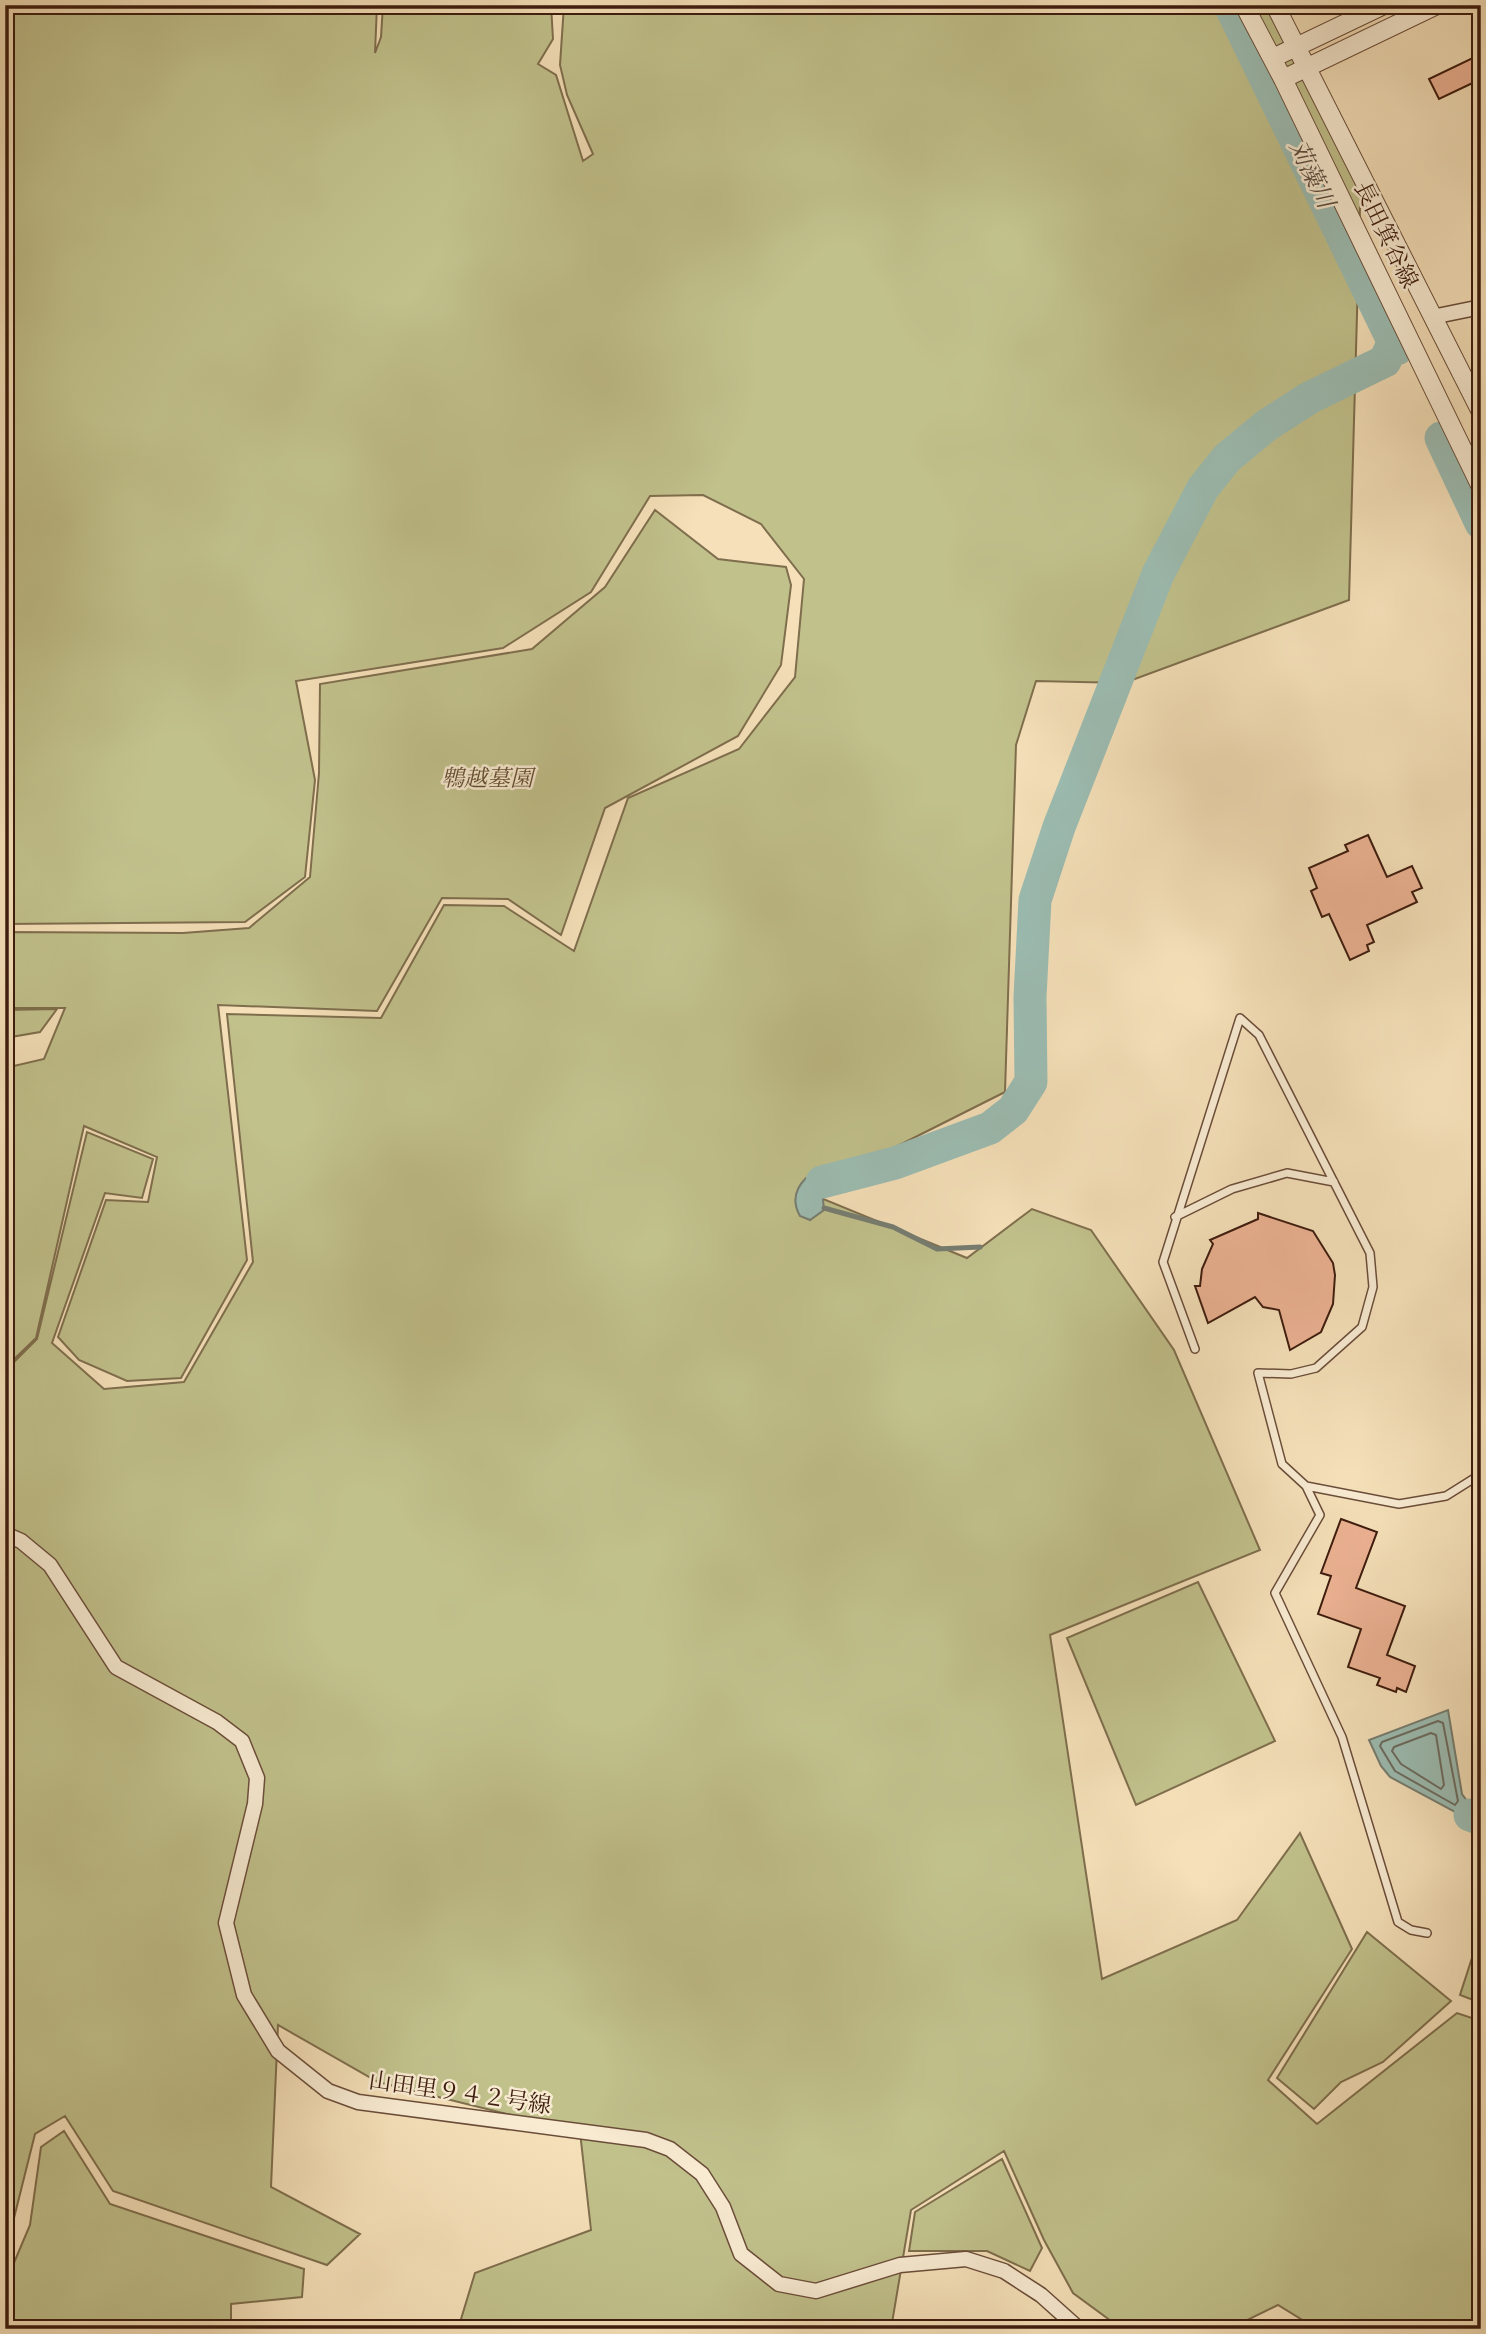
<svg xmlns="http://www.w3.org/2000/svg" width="1486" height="2334" font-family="'IM FELL French Canon','Noto Serif JP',serif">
	<rect width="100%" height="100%" fill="#f5e0b9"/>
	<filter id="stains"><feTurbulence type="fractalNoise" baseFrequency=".00286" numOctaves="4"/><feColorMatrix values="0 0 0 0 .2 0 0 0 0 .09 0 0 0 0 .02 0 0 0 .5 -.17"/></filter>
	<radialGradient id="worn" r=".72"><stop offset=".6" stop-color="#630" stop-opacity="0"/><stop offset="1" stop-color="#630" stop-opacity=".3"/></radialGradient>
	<path fill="#c1c18c" stroke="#7f6e4d" stroke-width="2" d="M5,5H377L375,53L381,37L383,5H551L553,39L538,64L556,75L583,161L593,154L567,95L560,65L564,5H1264L1277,23L1361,171L1349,600L1124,683L1036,681L1016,745L1005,1092L806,1192L967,1258L1032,1209L1091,1230L1174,1350L1260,1550L1050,1635L1102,1979L1237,1920L1300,1833L1352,1949L1268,2080L1317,2124L1457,2013L1481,2021V2329H1317L1278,2305L1229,2329H1122L1073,2293L1044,2240L1004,2151L911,2210L891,2329H458L475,2273L591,2230L580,2132L378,2082L278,2025L271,2187L360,2234L327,2265L113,2191L65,2116L35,2134L5,2254V1371L37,1339L87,1132L153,1159L142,1198L105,1193L52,1343L104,1389L184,1382L253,1262L227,1014L381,1018L444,905L504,906L574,951L628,798L739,749L795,677L804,579L761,524L703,495L650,496L591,592L503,648L296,681L315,780L305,877L245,922L5,924Z
		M655,510L718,559L786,567L791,585L781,665L738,736L605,808L561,935L508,899L442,898L377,1011L218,1005L247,1260L181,1378L127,1381L79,1360L58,1337L106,1200L148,1202L157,1157L84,1126L36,1338L5,1368V1068L44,1059L65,1008H5V932L183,933L249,928L310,877L319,773L320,684L532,649L605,587Z
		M57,1009L40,1032L5,1038V1010Z
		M1198,1582L1275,1741L1136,1805L1067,1638Z
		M1481,1930V2003L1460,1995Z
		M1367,1932L1451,2001L1383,2062L1341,2082L1314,2109L1277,2078Z
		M64,2131L110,2204L304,2269L302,2297L231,2304V2329H5V2284L30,2225L41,2147Z
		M1002,2159L1042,2248L1030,2271L987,2251H909L915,2212Z"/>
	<path fill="#9cbdb3" stroke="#767d71" stroke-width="2" d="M806,1178L821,1179L824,1210L810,1220L800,1216C792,1202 795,1189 806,1178Z
		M1448,1710L1462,1794L1473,1809L1468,1819L1390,1777L1381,1766L1369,1740Z"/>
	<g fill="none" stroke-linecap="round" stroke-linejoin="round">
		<path stroke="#6c6c60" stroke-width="2" d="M1438,1721L1443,1723L1458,1801L1455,1805L1395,1771L1380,1746L1382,1742Z
			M1431,1733L1436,1735L1444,1785L1441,1789L1401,1764L1392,1751L1394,1747Z"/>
		<path stroke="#767d71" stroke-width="5" d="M824,1208L893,1227L937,1249L980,1247"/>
		<path stroke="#9cbdb3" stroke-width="33" d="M1230,5L1397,349
			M1441,438L1481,523
			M822,1182L895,1163L990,1128L1013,1110L1031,1082L1030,997L1035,900L1059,827L1158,574L1203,488L1227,458L1267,425L1309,398L1385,361L1393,343
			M1470,1815L1481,1819"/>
	</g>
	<path fill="#ecb293" stroke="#3d1c0e" stroke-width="2" d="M1481,54V79L1439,99L1429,79Z
		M1368,835L1387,877L1412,866L1422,888L1412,892L1417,902L1367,925L1374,942L1367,945L1369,951L1350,960L1329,914L1322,917L1311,891L1317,888L1309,868L1348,851L1345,845Z
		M1258,1213L1313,1231L1333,1263L1335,1275L1333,1304L1321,1332L1290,1350L1279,1310L1263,1307L1255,1297L1208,1323L1195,1286H1200L1202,1269L1213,1244L1210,1240L1258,1219Z
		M1341,1519L1377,1532L1356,1588L1405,1606L1387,1655L1415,1666L1406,1692L1397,1688L1396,1692L1377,1685L1380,1678L1348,1667L1361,1629L1318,1614L1331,1576L1321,1573Z"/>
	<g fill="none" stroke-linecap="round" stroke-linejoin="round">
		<defs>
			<path id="service" d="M1175,1217L1232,1189L1287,1173L1334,1182
				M1195,1349L1163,1262L1240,1018L1259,1035L1370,1253L1373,1287L1362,1327L1316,1368L1291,1374L1258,1373L1282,1464L1306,1486L1399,1504L1446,1496L1481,1474
				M1306,1486L1320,1515L1275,1593L1342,1737L1398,1922L1411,1930L1427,1933"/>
			<path id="minor" d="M1432,317L1481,307
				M5,1534L21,1541L50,1565L116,1667L217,1722L242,1741L257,1778L255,1804L226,1923L244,1995L278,2051L328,2091L358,2102L646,2140L670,2149L702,2174L723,2207L741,2254L779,2284L816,2291L900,2265L966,2259L1004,2271L1041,2295L1079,2329"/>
			<path id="tertiary" d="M1244,5L1283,79L1481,487
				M1275,5L1481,412
				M1273,58L1384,5
				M1283,79L1437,5"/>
		</defs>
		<use href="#service" stroke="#6b4d39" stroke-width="10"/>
		<use href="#minor" stroke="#6b4d39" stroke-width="17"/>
		<use href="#tertiary" stroke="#6b4d39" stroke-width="20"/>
		<use href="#service" stroke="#f8ebd2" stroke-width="7"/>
		<use href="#minor" stroke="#f8ebd2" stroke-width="14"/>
		<use href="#tertiary" stroke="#f8ebd2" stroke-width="18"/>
	</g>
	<g text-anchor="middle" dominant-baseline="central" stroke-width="5" stroke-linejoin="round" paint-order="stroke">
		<g font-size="23" fill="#3d1c0e" stroke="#f8ebd2">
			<text transform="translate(1386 235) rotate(64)">長田箕谷線</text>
			<text transform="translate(460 2093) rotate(8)">山田里９４２号線</text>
		</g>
		<g font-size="23" font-style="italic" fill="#654e34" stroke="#f8ebd2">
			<text x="487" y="778">鵯越墓園</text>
		</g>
		<g font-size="24" font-style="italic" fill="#5a4c40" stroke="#f8ebd2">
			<text transform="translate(1312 174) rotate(64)">苅藻川</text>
		</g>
	</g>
	<rect width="1486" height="2334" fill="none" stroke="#f5e0b9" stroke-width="28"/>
	<rect x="7" y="7" width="1472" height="2320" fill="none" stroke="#3d1c0e" stroke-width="3.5"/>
	<rect x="14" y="14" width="1458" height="2306" fill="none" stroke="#3d1c0e" stroke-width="2"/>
	<rect width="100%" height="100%" filter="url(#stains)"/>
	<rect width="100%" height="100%" fill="url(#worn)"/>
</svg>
